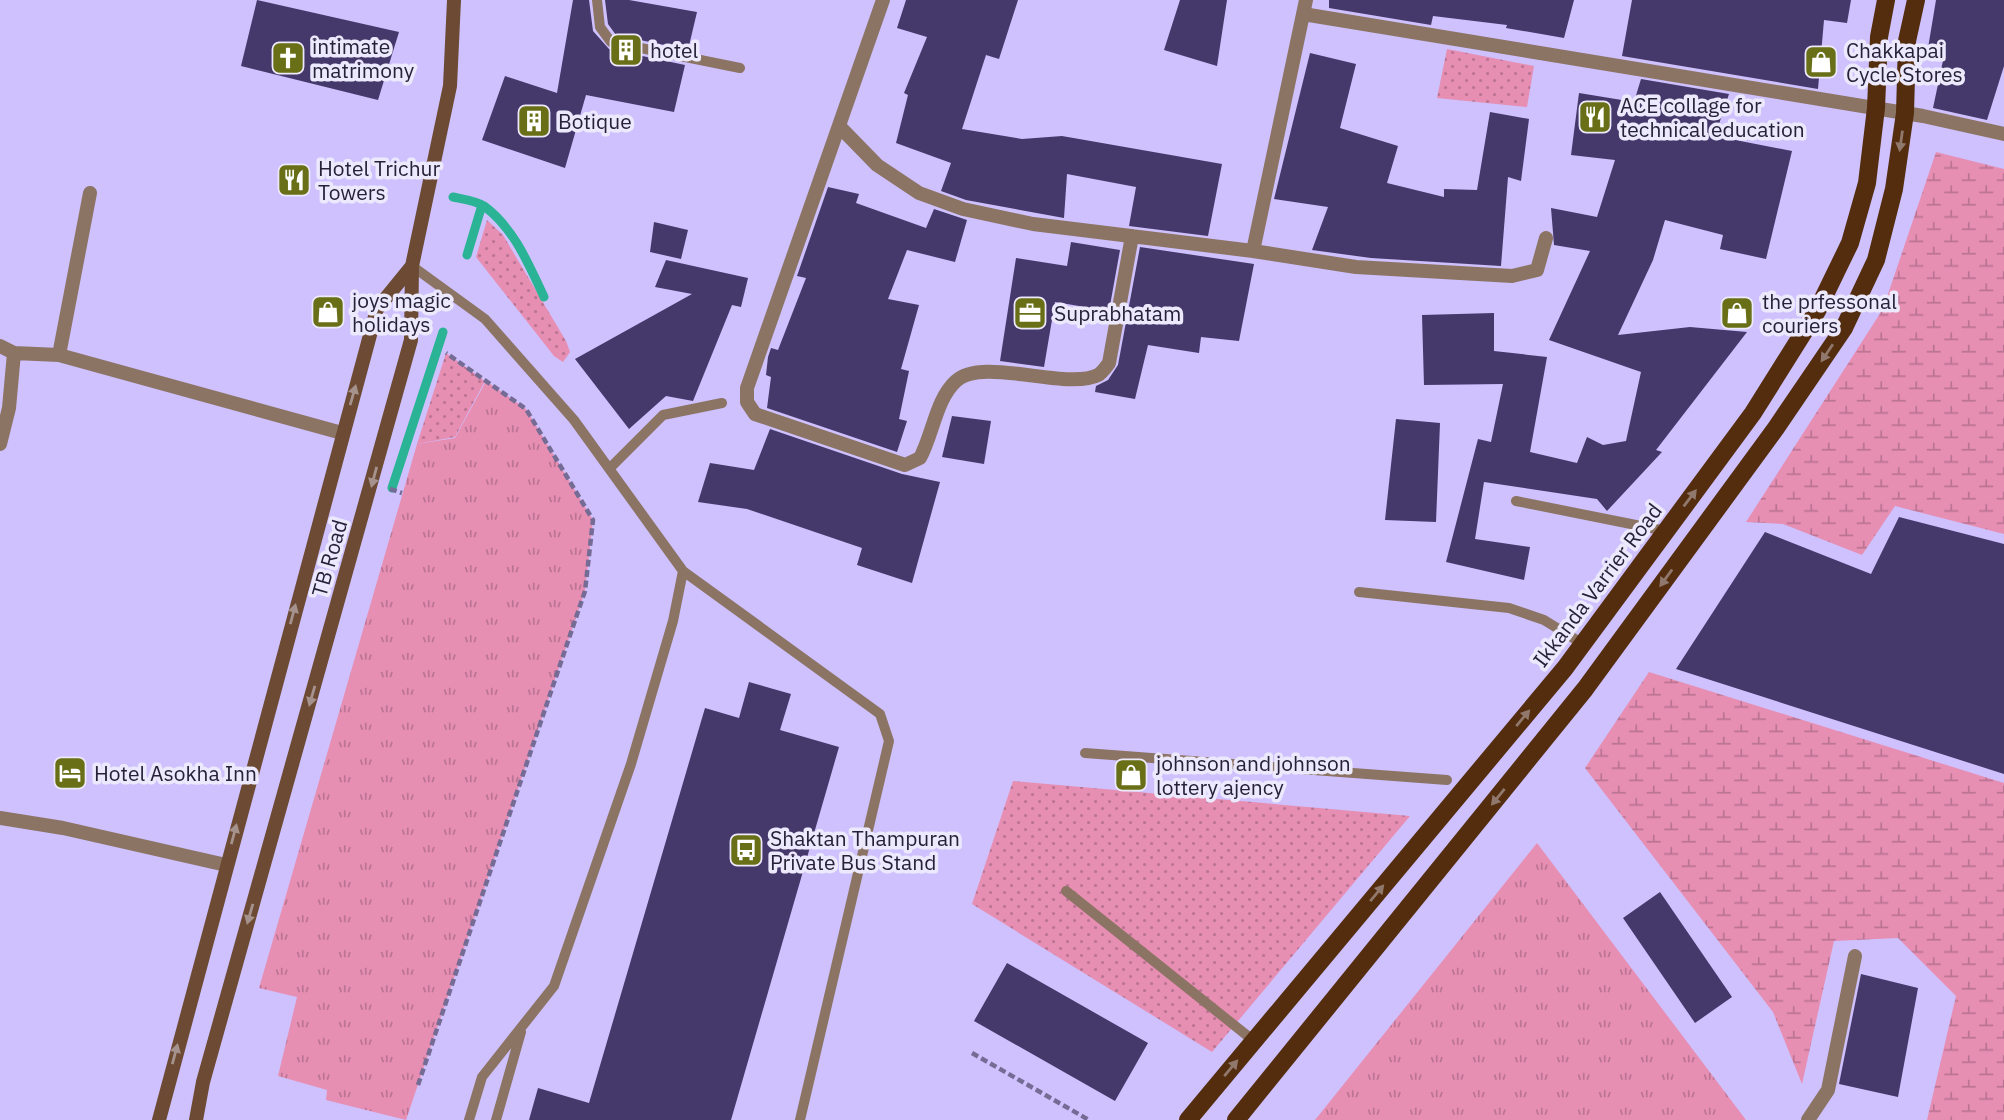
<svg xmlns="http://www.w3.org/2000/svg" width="2004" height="1120" font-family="'IBM Plex Sans',sans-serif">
	<defs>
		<pattern id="grass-dots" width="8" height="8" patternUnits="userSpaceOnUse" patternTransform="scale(1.75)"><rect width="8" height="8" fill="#e78eb3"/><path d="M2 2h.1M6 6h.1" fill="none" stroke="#bb7493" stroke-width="1.8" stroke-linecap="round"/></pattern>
		<pattern id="wetland-marsh" width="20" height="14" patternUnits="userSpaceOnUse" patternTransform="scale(1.75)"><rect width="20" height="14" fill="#e78eb3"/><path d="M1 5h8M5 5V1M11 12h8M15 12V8" fill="none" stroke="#bb7493"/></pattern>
		<pattern id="park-tufts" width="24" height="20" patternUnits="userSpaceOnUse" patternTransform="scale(1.75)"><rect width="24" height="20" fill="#e78eb3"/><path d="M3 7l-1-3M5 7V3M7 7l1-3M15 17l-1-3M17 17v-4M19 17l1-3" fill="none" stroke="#bb7493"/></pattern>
	</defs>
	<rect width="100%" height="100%" fill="#cec1fe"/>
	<path fill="url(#grass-dots)" d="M1447,49L1534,66L1527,107L1437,98Z
		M487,220L503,235L566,341L570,352L563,362L554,356L476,257Z
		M446,353L485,381L455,437L417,444Z
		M1013,781L1410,816L1212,1052L972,904Z"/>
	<path fill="url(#wetland-marsh)" d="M1936,152L2004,169V534L1895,506L1862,555L1783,524L1746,522L1883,309Z
		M1649,672L2004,783V1120H1927L1956,996L1898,938L1834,941L1802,1084L1773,1012L1585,768Z"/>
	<path fill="url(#park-tufts)" d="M486,381L526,409L593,520L585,591L406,1120L326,1100L327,1090L278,1076L297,997L259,988L417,444L455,438Z
		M1537,843L1746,1120H1315Z"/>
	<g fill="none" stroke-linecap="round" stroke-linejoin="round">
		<path stroke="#2bb395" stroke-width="9" d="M453,197C462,199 476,201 484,206C514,228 529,265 544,297
			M467,255L482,205
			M392,488L443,332"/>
	</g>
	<path fill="#45386a" d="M257,0L399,32L378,100L241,66Z
		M573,0H589L593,31L609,49L685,65L674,112L586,95L565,168L482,140L505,76L557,93Z
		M605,0H629L697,12L688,50L616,35L608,24Z
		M906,0H1018L999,59L986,55L962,129L1022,139L1062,136L1222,164L1208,236L1129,226L1136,187L1067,174L1064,218L966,200L941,191L951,163L896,143L908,95L904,93L927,37L897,28Z
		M1180,0H1227L1217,66L1164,50Z
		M1329,0H1574L1564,38L1506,28L1507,25L1433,16L1431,25L1329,8Z
		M1632,0H1851L1847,23L1824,20L1818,89L1622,56Z
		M1936,0H2004V66L1987,120L1933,108L1945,51L1928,48Z
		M1310,53L1356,64L1340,128L1398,146L1387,183L1444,197V189L1477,190L1490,112L1529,119L1521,181L1508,177L1501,266L1371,258L1312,250L1328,207L1274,199Z
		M1641,79L1729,94L1715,136L1792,151L1766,259L1720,249L1723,235L1665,220L1653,260L1618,335L1690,327L1747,332L1656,450L1662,452L1607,511L1597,499L1484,482L1475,539L1530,547L1524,580L1446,562L1478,439L1491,442L1503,384L1424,385L1422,315L1494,313V351L1547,357L1530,452L1577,463L1587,437L1603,445L1626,441L1641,372L1549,340L1590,251L1554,245L1551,208L1597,217L1615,160L1571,155L1579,93L1634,102Z
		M828,187L859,194L856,203L926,228L934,209L967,220L955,262L907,250L888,299L919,305L901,369L909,371L899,419L907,421L897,452L767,408L771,377L766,375L768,357L771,348L778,350L806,278L797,276Z
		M654,222L688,230L681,259L650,252Z
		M1071,242L1120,250L1109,311L1055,302L1044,367L1000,361L1016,258L1067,266Z
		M1140,247L1254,264L1239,341L1201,337L1199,353L1148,345L1135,399L1095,392L1096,386L1108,380L1118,365Z
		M666,260L748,278L741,307L732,305L693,401L666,396L629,429L575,359L692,294L655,287Z
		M952,416L991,421L984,464L942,457Z
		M1396,419L1440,423L1436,522L1385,520Z
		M770,429L902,474L940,482L912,583L857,565L862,548L747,509L698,502L710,463L754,470Z
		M1899,517L2004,544V774L1676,669L1765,532L1871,574Z
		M749,682L791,694L780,730L839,747L731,1120H529L538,1088L589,1103L705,708L739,718Z
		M1660,892L1732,997L1695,1023L1623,918Z
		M1007,963L1148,1043L1115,1101L974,1021Z
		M1861,974L1918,988L1898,1097L1839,1084Z"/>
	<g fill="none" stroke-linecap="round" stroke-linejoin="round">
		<path stroke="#756c95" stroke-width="4.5" stroke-dasharray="7 3.5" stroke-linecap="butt" d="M390,489L402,493
			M972,1053L1089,1120
			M418,1085L585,591L593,520L526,409L446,353"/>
		<path stroke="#8c7464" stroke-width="10" d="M597,0L600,27L611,42L740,68
			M412,266L485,319L574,420L683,571L673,621L631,764L554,986L482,1077L469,1120
			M611,467L663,415L722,403
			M1516,501L1666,531
			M683,571L880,714L889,741L800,1120
			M1359,592L1509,608L1544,620L1583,644
			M1085,753L1447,780
			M1066,891L1254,1041
			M496,1120L521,1032"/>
		<path stroke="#8c7464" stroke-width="14" d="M883,0L747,388V402L755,414L905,465L920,458C933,434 936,399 956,381C982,356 1067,391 1098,375C1102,373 1106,367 1109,363L1132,236
			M1303,14L1923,116L2004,134
			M840,127L877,165L919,193L963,209L1033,224L1253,251L1306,0
			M1253,251L1356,267L1512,276L1537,270L1546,238
			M0,346L14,353L9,408L0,444
			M14,353L59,355L342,433
			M59,355L90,193
			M0,818L63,828L226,865
			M1808,1120L1828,1090L1855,956"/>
		<path stroke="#6c4a33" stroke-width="14" d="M159,1120L377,309L412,266
			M196,1120L203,1082L411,340L412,266L450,86L454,0"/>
		<path stroke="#542c0e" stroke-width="18" d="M1188,1120L1565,668L1753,413L1817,311L1850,243L1867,183L1876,108L1879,37L1886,0
			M1236,1120L1585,689L1776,428L1844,328L1876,260L1894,189L1905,113L1907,41L1916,0"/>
	</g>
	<defs><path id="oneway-solid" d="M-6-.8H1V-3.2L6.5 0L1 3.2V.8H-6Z" transform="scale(1.75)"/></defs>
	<g fill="#91786d">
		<use href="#oneway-solid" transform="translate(1901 141) rotate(98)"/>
		<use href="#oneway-solid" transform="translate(1827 353) rotate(124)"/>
		<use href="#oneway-solid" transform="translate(1690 498) rotate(-53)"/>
		<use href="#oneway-solid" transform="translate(1666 578) rotate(126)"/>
		<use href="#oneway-solid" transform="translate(1523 718) rotate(-50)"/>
		<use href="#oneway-solid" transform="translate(1498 797) rotate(129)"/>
		<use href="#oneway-solid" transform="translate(1377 893) rotate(-50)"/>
		<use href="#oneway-solid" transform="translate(1231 1068) rotate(-50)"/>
	</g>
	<g fill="#a6928d">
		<use href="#oneway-solid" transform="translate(353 395) rotate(-74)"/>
		<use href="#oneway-solid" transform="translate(374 477) rotate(105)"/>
		<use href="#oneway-solid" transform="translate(293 614) rotate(-75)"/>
		<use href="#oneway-solid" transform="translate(312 696) rotate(106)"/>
		<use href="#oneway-solid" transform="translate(234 834) rotate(-75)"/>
		<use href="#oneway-solid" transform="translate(250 914) rotate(106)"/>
		<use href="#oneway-solid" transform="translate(175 1054) rotate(-75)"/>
	</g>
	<defs>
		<symbol id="building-square" viewBox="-11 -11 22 22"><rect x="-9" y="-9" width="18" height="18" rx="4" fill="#696f16" stroke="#ede9fc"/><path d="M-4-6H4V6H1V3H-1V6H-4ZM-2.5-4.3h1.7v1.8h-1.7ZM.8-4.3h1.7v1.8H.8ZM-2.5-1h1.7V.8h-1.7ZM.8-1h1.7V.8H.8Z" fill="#fff"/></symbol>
		<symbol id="church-square" viewBox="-11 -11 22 22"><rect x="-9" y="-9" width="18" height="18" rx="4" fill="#696f16" stroke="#ede9fc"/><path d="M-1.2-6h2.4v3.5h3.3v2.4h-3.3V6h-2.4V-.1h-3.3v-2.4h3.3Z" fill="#fff"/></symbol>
		<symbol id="shop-square" viewBox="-11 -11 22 22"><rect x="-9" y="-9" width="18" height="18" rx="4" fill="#696f16" stroke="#ede9fc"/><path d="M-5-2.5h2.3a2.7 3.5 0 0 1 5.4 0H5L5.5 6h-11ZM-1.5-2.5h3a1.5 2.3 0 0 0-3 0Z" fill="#fff"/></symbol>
		<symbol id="restaurant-square" viewBox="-11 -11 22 22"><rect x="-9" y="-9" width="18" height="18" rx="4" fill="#696f16" stroke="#ede9fc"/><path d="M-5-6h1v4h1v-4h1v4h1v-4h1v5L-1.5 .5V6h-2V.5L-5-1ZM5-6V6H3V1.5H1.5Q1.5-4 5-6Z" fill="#fff"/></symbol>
		<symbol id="office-square" viewBox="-11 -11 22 22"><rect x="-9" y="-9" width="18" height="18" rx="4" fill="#696f16" stroke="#ede9fc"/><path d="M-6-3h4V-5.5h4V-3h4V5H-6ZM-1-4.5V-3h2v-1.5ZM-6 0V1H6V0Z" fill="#fff"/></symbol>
		<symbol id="hotel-square" viewBox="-11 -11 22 22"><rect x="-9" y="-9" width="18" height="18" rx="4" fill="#696f16" stroke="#ede9fc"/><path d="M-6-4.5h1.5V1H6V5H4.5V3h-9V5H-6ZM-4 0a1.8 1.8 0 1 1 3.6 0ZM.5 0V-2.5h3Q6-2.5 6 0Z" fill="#fff"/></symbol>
		<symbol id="bus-square" viewBox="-11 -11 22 22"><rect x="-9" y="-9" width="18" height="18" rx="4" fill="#696f16" stroke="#ede9fc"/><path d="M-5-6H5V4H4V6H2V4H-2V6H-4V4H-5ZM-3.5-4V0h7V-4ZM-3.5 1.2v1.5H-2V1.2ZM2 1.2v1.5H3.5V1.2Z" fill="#fff"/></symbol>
	</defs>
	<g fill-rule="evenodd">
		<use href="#building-square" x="607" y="31" width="38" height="38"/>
		<use href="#church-square" x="269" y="39" width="38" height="38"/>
		<use href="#shop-square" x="1802" y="43" width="38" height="38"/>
		<use href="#restaurant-square" x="1576" y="98" width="38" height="38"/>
		<use href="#building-square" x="515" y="102" width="38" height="38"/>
		<use href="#restaurant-square" x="275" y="161" width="38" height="38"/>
		<use href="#shop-square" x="309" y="293" width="38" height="38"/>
		<use href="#office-square" x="1011" y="294" width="38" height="38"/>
		<use href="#shop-square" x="1718" y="294" width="38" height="38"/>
		<use href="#hotel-square" x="51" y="754" width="38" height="38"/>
		<use href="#shop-square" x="1112" y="756" width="38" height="38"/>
		<use href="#bus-square" x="727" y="831" width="38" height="38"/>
	</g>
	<g text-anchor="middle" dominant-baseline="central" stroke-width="7" stroke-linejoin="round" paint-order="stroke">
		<g font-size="21" fill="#262138" stroke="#ede9fc" text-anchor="start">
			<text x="312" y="46">intimate<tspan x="312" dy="24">matrimony</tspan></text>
			<text x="650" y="50">hotel</text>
			<text x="1846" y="50">Chakkapai<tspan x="1846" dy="24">Cycle Stores</tspan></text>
			<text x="1620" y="105">ACE collage for<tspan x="1620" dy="24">technical education</tspan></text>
			<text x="558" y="121">Botique</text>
			<text x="318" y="168">Hotel Trichur<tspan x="318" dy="24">Towers</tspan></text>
			<text x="352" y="300">joys magic<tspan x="352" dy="24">holidays</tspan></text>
			<text x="1762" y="301">the prfessonal<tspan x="1762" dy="24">couriers</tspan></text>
			<text x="1054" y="313">Suprabhatam</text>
			<text x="1156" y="763">johnson and johnson<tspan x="1156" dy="24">lottery ajency</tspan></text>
			<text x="94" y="773">Hotel Asokha Inn</text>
			<text x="770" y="838">Shaktan Thampuran<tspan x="770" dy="24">Private Bus Stand</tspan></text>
		</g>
		<g font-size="21" fill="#262138" stroke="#ede9fc">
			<text transform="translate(329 558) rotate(-74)">TB Road</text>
			<text transform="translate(1597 585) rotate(-53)">Ikkanda Varrier Road</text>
		</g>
	</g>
</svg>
